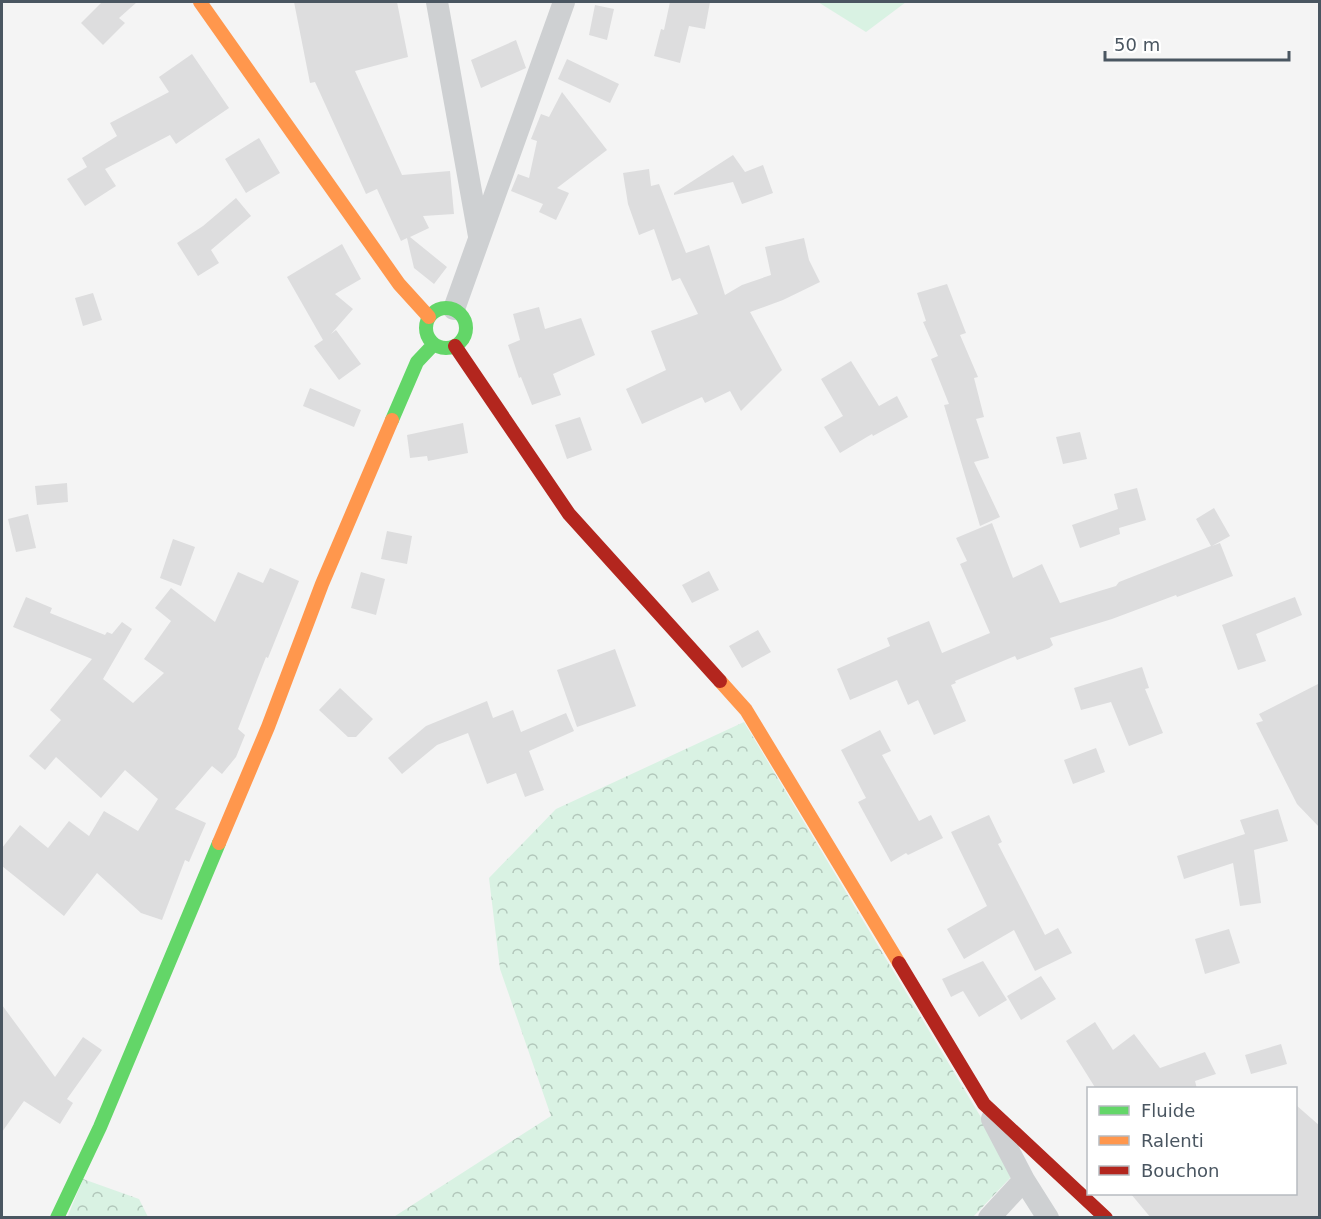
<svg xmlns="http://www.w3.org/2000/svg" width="1321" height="1219" font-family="'DejaVu Sans',sans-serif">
	<defs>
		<pattern id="forest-crowns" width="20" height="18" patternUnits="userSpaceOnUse" patternTransform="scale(1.5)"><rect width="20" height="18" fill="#d9f2e3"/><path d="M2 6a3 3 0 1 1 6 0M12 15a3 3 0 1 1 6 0" fill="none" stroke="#b2c7bb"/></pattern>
	</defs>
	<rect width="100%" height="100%" fill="#f4f4f4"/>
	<path fill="url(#forest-crowns)" d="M744,722L988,1129L1011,1177L973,1217L392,1218L551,1116L500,969L489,878L556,809Z
		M83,1179L139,1199L148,1217L67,1218Z"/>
	<path fill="#d9f2e3" d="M818,2H906L866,32Z"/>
	<path fill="#ddddde" d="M102,2H137L119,18L125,23L103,45L81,23Z
		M294,2H397L408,57L355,71L402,175L450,171L454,214L423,216L429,228L410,237L447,267L434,284L414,268L407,238L401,241L377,189L366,194L315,82L310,83Z
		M670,2H710L705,29L689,26L680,63L654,56L661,29L664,30Z
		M595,5L614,9L607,40L589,35Z
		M516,40L526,68L481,88L471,60Z
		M192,54L229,108L176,144L170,135L105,169L116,186L85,206L67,179L87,167L82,158L117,136L110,123L169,92L159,77Z
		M567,59L619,84L610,103L558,79Z
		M562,92L607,150L557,188L569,193L556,220L539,212L543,204L511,191L518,174L529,178L537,141L531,139L541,114L549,117Z
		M259,138L280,173L246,193L225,159Z
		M733,155L745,172L763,165L773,193L742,204L733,182L674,195V193Z
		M649,169L651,186L659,184L686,253L709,245L725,295L742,285L771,275L765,247L804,238L809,260L820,282L783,300L750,312L782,370L741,411L730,391L705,403L702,397L642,424L626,389L666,370L651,331L698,314L680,278L672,281L654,229L639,235L628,204L623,173Z
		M236,198L251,216L211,250L219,263L198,276L177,243L203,226Z
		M342,244L361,279L335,294L353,309L331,334L336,330L361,364L339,380L314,346L323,340L287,277Z
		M947,284L966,333L960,335L978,377L974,378L984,417L976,419L989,458L974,462L1000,517L980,526L944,405L949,404L931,359L938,356L923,322L926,321L917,293Z
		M93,293L102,320L83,326L75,298Z
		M539,307L545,329L581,318L595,355L553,374L561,395L532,405L521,377L519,378L508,345L520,340L513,314Z
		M851,361L879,406L897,396L908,417L873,436L872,434L840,453L824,427L843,416L821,379Z
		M310,388L361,410L354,427L303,406Z
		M580,417L592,450L567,459L555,425Z
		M463,423L468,453L428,461L427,456L410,458L407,435Z
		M1080,432L1087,459L1063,464L1056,437Z
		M67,483L68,502L37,505L35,486Z
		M1137,488L1146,520L1119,528L1120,534L1080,548L1072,525L1118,509L1114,494Z
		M1214,508L1230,536L1212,546L1220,543L1233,576L1177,597L1176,595L1112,619L1050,638L1053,645L1049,648L1017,660L1015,656L955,681L956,683L951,685L966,721L934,735L918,700L908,705L897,680L850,700L837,669L890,646L887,638L929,621L942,653L990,633L960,564L967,561L956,538L992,523L1013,578L1042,564L1060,603L1116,586L1119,582L1211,546L1196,519Z
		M28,514L36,548L16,552L8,519Z
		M387,531L412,536L407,564L381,559Z
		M173,539L195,547L181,586L160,578Z
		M270,568L299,581L268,658L266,657L238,729L245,735L236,757L222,774L212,766L175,809L206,823L189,862L185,860L162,920L141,913L97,873L64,916L2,866V848L20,825L48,848L69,821L89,836L104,811L138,831L158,799L125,770L101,798L56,757L45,770L29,756L61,720L50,710L92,659L13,627L26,597L52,608L50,613L105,635L107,632L112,634L122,622L132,629L103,679L133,703L164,673L144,659L171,621L155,608L171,588L215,622L238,572L263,583Z
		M709,571L719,590L692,603L682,585Z
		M361,572L385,579L376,615L351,608Z
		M1295,597L1302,615L1256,634L1266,661L1238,670L1222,625Z
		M758,630L771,652L742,668L729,646Z
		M615,649L636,706L577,727L557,670Z
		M1142,667L1149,688L1145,689L1163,733L1129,746L1111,702L1081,710L1074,688Z
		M1320,683V828L1297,804L1256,723L1263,721L1259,714Z
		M340,688L373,719L356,737H348L319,710Z
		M487,701L493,718L513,710L521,732L566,713L574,731L529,751L544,790L525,797L516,773L487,784L468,733L437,745L402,774L388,758L426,726Z
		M880,730L891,751L882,755L919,821L931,815L943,838L908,855L906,853L891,862L858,802L866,798L841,750Z
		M1096,748L1105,772L1073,784L1064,760Z
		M1278,809L1288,841L1254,850L1261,903L1240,906L1233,863L1184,879L1177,856L1245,834L1240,820Z
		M989,815L1002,842L998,844L1045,935L1058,928L1072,953L1035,971L1014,930L964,959L947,929L987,906L951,832Z
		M1229,929L1240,963L1205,974L1195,939Z
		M983,961L1007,1000L979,1017L963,991L951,997L942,979Z
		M1041,976L1056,999L1021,1020L1007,996Z
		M2,1005L55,1077L83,1037L102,1050L67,1099L73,1103L60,1124L24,1101L2,1132Z
		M1095,1022L1113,1050L1134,1034L1160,1068L1205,1052L1216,1074L1195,1081L1197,1089H1096L1066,1041Z
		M1281,1044L1287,1064L1251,1074L1245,1055Z
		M1296,1105L1320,1126V1218H1151L1131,1194H1296Z"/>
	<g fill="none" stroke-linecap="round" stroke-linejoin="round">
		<path stroke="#ced0d2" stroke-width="22" d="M437,2L479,236
			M454,309L564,2
			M992,1119L1024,1180L1048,1218
			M989,1218L1024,1180"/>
		<path stroke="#63d668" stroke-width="14" d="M426 328a20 20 0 1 1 40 0a20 20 0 1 1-40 0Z
			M392,420L417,362L434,344
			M57,1218L100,1127L219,843"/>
		<path stroke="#ff974d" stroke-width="14" d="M200,2L399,284L429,317
			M720,681L746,710L899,963
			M219,843L268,727L322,584L392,420"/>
		<path stroke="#b3261e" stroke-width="14" d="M455,346L569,514L720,681
			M899,963L984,1104L1106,1218"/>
	</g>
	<rect width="1321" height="1219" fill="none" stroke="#4a5661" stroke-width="6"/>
	<rect x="1087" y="1087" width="210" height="108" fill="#ffffff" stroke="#b7bbc0" stroke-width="1.5"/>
	<rect x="1099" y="1106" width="30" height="9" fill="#63d668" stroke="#b7bbc0" stroke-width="1.5"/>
	<text x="1141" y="1117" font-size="18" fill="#4a5661">Fluide</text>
	<rect x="1099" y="1136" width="30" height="9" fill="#ff974d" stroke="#b7bbc0" stroke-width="1.5"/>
	<text x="1141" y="1147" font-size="18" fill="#4a5661">Ralenti</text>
	<rect x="1099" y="1166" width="30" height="9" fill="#b3261e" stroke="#b7bbc0" stroke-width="1.5"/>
	<text x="1141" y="1177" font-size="18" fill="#4a5661">Bouchon</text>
	<path d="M1105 51v9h184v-9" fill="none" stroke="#4a5661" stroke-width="3"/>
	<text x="1114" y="51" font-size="18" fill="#4a5661" stroke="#ffffff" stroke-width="4.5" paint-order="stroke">50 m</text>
</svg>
